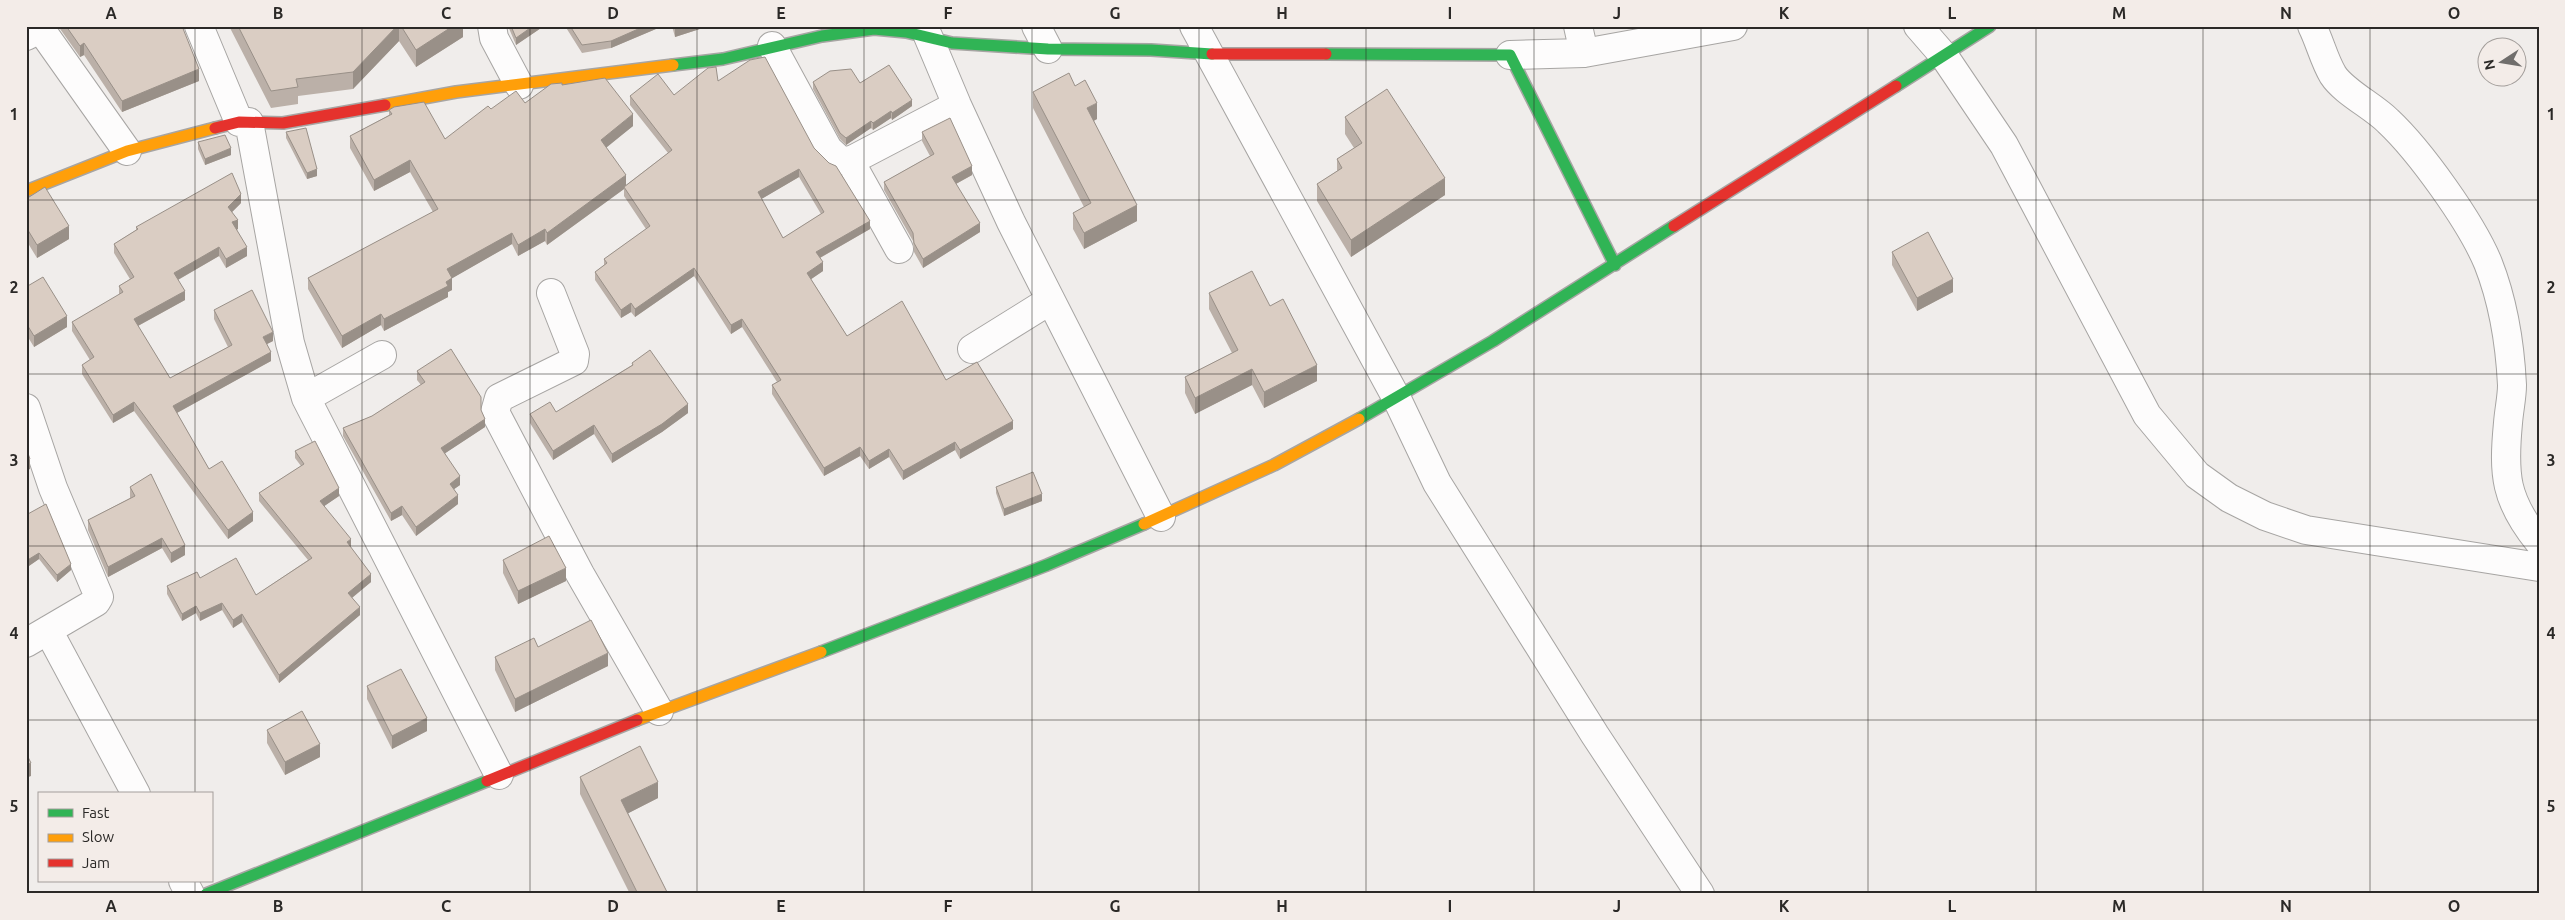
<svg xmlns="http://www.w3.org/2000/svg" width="2565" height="920" font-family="Ubuntu,sans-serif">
	<rect width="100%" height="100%" fill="#f0edeb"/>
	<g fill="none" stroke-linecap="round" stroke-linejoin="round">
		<defs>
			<path id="street" d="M199,26L239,122
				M492,26L494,38L519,85
				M1036,26L1048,49
				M1194,26L1397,399L1437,483L1595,735L1700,894
				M1578,26L1584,53
				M1918,26L1944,56L2004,145L2147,415L2197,475L2229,498L2265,516L2306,530L2539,567
				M2312,26C2320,42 2324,60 2333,75C2344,92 2373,106 2388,121C2420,151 2471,222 2488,263C2503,301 2510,344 2512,385C2512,397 2509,410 2508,423C2503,475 2505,500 2539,542
				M26,36L38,30L42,31L127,151
				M928,36L957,105L1011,222L1161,517
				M772,46L828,149L840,160L850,161L957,105
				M1510,55L1584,53L1733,26
				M249,122L290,343L306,398L499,775
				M850,161L899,249
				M551,293L575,354L574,361L499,398L495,412L580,574L659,711
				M972,349L1049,301
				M306,398L382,355
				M26,408L53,488L99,597L96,602L26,643
				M48,630L136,794
				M183,881L190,894"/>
			<path id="fast" d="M1326,54L1510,55L1615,265
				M673,65L723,59L822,36L874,29L906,32L952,43L1048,49L1151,50L1212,54
				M1896,86L1990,26
				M1359,419L1493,341L1674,226
				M821,652L1047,565L1144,524
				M206,894L487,781"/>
			<path id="slow" d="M385,105L456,92L673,65
				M26,191L127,151L215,128
				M1144,524L1274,465L1359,419
				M637,720L821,652"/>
			<path id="jam" d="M1212,54H1326
				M215,128L239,122L283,123L385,105
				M1674,226L1896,86
				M487,781L637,720"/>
		</defs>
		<use href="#street" stroke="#a7a5a3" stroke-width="30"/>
		<use href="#fast" stroke="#a7a5a3" stroke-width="14"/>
		<use href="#slow" stroke="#a7a5a3" stroke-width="14"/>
		<use href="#jam" stroke="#a7a5a3" stroke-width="14"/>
		<use href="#street" stroke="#fdfcfc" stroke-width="28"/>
		<use href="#fast" stroke="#30b455" stroke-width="11"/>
		<use href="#slow" stroke="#ff9f0a" stroke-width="11"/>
		<use href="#jam" stroke="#e5322d" stroke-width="11"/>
	</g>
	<path fill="#bbb0a8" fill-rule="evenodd" d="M58,26H182L199,81L122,112L84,55L80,57Z
		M229,26H463V37L416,67L399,41L353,89L298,96V104L271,108Z
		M508,26H544L516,45Z
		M565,26H663L611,48L582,53Z
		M672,26H709L675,37Z
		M718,81L814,148L870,229L820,258L823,271L811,279L847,336L946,380L1013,429L960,459L955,450L903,480L889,457L869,469L860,456L824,476L772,394V385L777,382L742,327L731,334L694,276L635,317L631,312L621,318L595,280V272L604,265V259L646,229L624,196V189L547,245L545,241L518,256L512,244L452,278V290L448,292V297L384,331L381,325L342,348L308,289V278L433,212L410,172L374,191L350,148V136L389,115V110L445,139L491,109L525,103L562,85L633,126L606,147L626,185L668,153L630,105V96L674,95ZM799,177L821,214L783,238L761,199Z
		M813,82L860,83L912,106L892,120L891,118L873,130L871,128L846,145L840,139L813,89Z
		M1075,86L1097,119L1094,121L1137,221L1084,249L1073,229V213L1084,207L1033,108V92Z
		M1345,117L1445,195L1351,257L1317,201V184L1337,171V159L1354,148L1345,134Z
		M286,132L317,176L307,179L286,138Z
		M922,132L972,175L956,184L980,232L923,268L914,252L913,241L884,190V182L930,156L922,141Z
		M198,142L231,155L205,165L198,149Z
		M26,199L69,239L37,258L26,240Z
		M241,203L232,212L238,229L237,230L247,256L226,268L219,256L178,280L185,300L138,326L170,378L228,347L214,319V310L273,341L267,344L271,361L177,413L209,469L253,521L228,539L134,411L113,423L82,374V365L90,360L72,331V322L119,295V286L130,279L114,253V244L136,230V227Z
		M1892,252L1953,292L1917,311L1892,265Z
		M26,287L67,327L34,347L26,334Z
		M1209,293L1270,306L1317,381L1264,408L1252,385L1195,414L1185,393V377L1232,353L1209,309Z
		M632,363L688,413L662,432L612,463L594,434L553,460L530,423V414L556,412L632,365Z
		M417,371L481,410L485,427L445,453L460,485L454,489L458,504L416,536L402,515L391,521L343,436V428L372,416L421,385L417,380Z
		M295,451L339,496L324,506L351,546L350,547L371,582L352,598L360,615L279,683L242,622L233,628L222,610L200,621L196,613L182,621L167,594V586L200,578L256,595L308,560L259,501V493L301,466L295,458Z
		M130,487L185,555L171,563L162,548L108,577L88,530V520L130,498Z
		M996,487L1042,501L1004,516L996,493Z
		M26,515L71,570L57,582L39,559L26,568Z
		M503,560L566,581L518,604L503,573Z
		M495,657L608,666L515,712L495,670Z
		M367,686L427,731L392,749L367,699Z
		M267,730L320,757L285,775L267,743Z
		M580,777L658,798L628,813L668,894H630L580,794Z"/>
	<path fill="#999088" d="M397,26H399V41L353,89V72Z
		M453,26H463V37L416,67V50Z
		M533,26H544L516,45V38Z
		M645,26H663L611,48V41Z
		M685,26H709L675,37V29Z
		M84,43V55L80,57V46Z
		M199,69V81L122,112V101Z
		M912,100V106L892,120V113Z
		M1097,103V119L1087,124V108Z
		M891,111V118L873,130V123Z
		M633,114V126L601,152V140Z
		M871,121V128L846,145V138Z
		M231,148V155L205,165V159Z
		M410,160V172L374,191V180Z
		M972,166V175L952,186V177Z
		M317,169V176L307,179V173Z
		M799,169V177L758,201V192Z
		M626,175V187H624V189L547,245V233Z
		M1445,178V195L1351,257V240Z
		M241,194V203L228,216V207Z
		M1137,205V221L1084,249V233Z
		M238,220V229L232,230V222Z
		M870,221V229L816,260V252Z
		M980,223V232L923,268V259Z
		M69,226V239L37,258V245Z
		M545,229V241L518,256V245Z
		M512,233V244L451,279L452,278V290L448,292V297L384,331V319L447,269Z
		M219,247V256L174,282V273Z
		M247,247V256L226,268V259Z
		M823,262V271L807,282V273Z
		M694,268V276L635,317V309Z
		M1953,279V292L1917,311V298Z
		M185,291V300L134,328V319Z
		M631,303V312L621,318V310Z
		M381,314V325L342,348V336Z
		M67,316V327L34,347V336Z
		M742,319V327L731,334V325Z
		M273,332V341L263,346V337Z
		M271,352V361L173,415V406Z
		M1317,365V381L1264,408V392Z
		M1252,369V385L1195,414V398Z
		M134,402V411L113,423V415Z
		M688,404V413L662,432L612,463V454Z
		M485,419V427L441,456V448Z
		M1013,421V429L960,459V450Z
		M594,425V434L553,460V451Z
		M955,442V450L903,480V471Z
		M860,447V456L824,476V468Z
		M889,449V457L869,469V461Z
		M30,459V469L26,471V461Z
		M460,476V485L450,492V484Z
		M339,488V496L320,509V501Z
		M1042,494V501L1004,516V509Z
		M458,495V504L416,536V527Z
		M402,506V515L391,521V513Z
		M253,512V521L228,539V530Z
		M162,538V548L108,577V567Z
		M351,539V546L347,550V542Z
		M185,545V555L171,563V553Z
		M39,553V559L26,568V561Z
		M71,564V570L57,582V575Z
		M566,568V581L518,604V591Z
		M371,574V582L348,601V593Z
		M222,603V610L200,621V613Z
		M196,606V613L182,621V614Z
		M360,607V615L279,683V675Z
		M242,614V622L233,628V620Z
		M608,653V666L515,712V699Z
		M427,718V731L392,749V736Z
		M320,744V757L285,775V762Z
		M31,763V776L26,778V765Z
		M658,782V798L621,817V800Z"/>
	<path fill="#dacdc3" stroke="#999088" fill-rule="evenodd" d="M66,26H182L199,69L122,101L84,43L80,46Z
		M238,26H397L353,72L296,79L298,87L271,91Z
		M401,26H453L416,50Z
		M511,26H533L516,38Z
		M570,26H645L611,41L582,45Z
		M674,26H685L675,29Z
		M765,57L814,148L829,163L836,166L870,221L816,252L823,262L807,273L847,336L902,301L946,380L977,362L1013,421L960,450L955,442L903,471L889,449L869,461L860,447L824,468L772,385L781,380L742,319L731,325L694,268L635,309L631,303L621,310L595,272L607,263L604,259L650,226L624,187L672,150L630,96L658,74L674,95L708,68L716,67L718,81L750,60ZM799,169L824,212L783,238L758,192Z
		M889,65L912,100L892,113L891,111L873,123L871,121L846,138L840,133L813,82L830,71L851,69L860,83Z
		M1069,73L1075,86L1085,80L1097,103L1087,108L1137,205L1084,233L1073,213L1091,203L1033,92Z
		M605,78L633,114L601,140L626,175L547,233L545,229L518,245L512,233L447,269L452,278L446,282L448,286L384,319L381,314L342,336L308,278L438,209L410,160L374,180L350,136L392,114L389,110L394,107L424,102L445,139L488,106L491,109L516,91L525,103L551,84L562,83V85Z
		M1387,89L1445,178L1351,240L1317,184L1342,168L1337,159L1362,143L1345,117Z
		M950,118L972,166L952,177L980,223L923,259L914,243L913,233L884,182L934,154L922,132Z
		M306,128L317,169L307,173L286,132Z
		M225,135L231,148L205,159L198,142Z
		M232,173L241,194L228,207L238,220L232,222L247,247L226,259L219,247L174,273L185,291L134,319L170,378L232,345L214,310L252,290L273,332L263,337L271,352L173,406L209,469L222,461L253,512L228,530L134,402L113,415L82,365L94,357L72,322L123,292L119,286L134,277L114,244L138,229L136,227Z
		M45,187L69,226L37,245L26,227V199Z
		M1928,232L1953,279L1917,298L1892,252Z
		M1252,271L1270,306L1283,299L1317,365L1264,392L1252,369L1195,398L1185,377L1238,350L1209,293Z
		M43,277L67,316L34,336L26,323V287Z
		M451,349L481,397V410L485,419L441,448L460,476L450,484L458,495L416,527L402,506L391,513L343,428L372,416L425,382L417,371Z
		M650,350L688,404L662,424L612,454L594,425L553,451L530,414L550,402L556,412L633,365L632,363Z
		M315,441L339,488L320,501L351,539L347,542L371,574L348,593L360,607L279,675L242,614L233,620L222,603L200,613L196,606L182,614L167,586L197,572L200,578L236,558L256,595L312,558L259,493L304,464L295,451Z
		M26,448L30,459L26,461Z
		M1033,472L1042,494L1004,509L996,487Z
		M151,474L185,545L171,553L162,538L108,567L88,520L135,496L130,487Z
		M46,504L71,564L57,575L39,553L26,561V515Z
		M549,536L566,568L518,591L503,560Z
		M591,620L608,653L515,699L495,657L534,638L538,647Z
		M401,669L427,718L392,736L367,686Z
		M302,711L320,744L285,762L267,730Z
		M640,746L658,782L621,800L668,894H638L580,777Z
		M26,753L31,763L26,765Z"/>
	<path fill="none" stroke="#2b2927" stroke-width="1" stroke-opacity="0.55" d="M195,26V794M362,26V894M530,26V894M697,26V894M864,26V894M1032,26V894M1199,26V894M1366,26V894M1534,26V894M1701,26V894M1868,26V894M2036,26V894M2203,26V894M2370,26V894M26,200H2539M26,374H2539M26,546H2539M26,720H2539M195,881V894"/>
	<rect width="2565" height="920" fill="none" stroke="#f3ece8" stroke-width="55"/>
	<rect x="38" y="792" width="175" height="90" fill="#f3ece8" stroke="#a39e9b"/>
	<rect x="48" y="809" width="25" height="8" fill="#30b455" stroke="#a39e9b"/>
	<text x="82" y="818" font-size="15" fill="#2b2927">Fast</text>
	<rect x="48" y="834" width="25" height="8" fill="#ff9f0a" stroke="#a39e9b"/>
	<text x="82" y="842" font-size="15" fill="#2b2927">Slow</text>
	<rect x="48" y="859" width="25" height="8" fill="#e5322d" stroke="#a39e9b"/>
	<text x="82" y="868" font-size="15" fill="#2b2927">Jam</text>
	<g transform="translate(2502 62) rotate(258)"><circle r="24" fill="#f3ece8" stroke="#a39e9b"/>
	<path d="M0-4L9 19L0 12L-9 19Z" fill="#706e6c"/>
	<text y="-8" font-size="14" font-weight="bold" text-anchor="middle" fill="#2b2927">N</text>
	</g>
	<rect x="28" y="28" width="2510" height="864" fill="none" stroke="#2b2927" stroke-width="2"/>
	<g font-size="16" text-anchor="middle" font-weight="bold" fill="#2b2927">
		<text x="111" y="19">A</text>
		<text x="278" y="19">B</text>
		<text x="446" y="19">C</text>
		<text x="613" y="19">D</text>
		<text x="781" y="19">E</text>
		<text x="948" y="19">F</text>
		<text x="1115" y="19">G</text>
		<text x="1282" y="19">H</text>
		<text x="1450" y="19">I</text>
		<text x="1617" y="19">J</text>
		<text x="1784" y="19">K</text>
		<text x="1952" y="19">L</text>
		<text x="2119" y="19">M</text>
		<text x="2286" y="19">N</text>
		<text x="2454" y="19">O</text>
		<text x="14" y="120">1</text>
		<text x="2551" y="120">1</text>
		<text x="14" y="293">2</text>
		<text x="2551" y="293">2</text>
		<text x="14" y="466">3</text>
		<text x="2551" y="466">3</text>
		<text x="14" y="639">4</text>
		<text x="2551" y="639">4</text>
		<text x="14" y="812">5</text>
		<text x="2551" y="812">5</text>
		<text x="111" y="912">A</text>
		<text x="278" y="912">B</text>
		<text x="446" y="912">C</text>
		<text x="613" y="912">D</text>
		<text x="781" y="912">E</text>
		<text x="948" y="912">F</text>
		<text x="1115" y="912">G</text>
		<text x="1282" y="912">H</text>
		<text x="1450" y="912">I</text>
		<text x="1617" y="912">J</text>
		<text x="1784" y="912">K</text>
		<text x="1952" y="912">L</text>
		<text x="2119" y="912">M</text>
		<text x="2286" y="912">N</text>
		<text x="2454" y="912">O</text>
	</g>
</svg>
